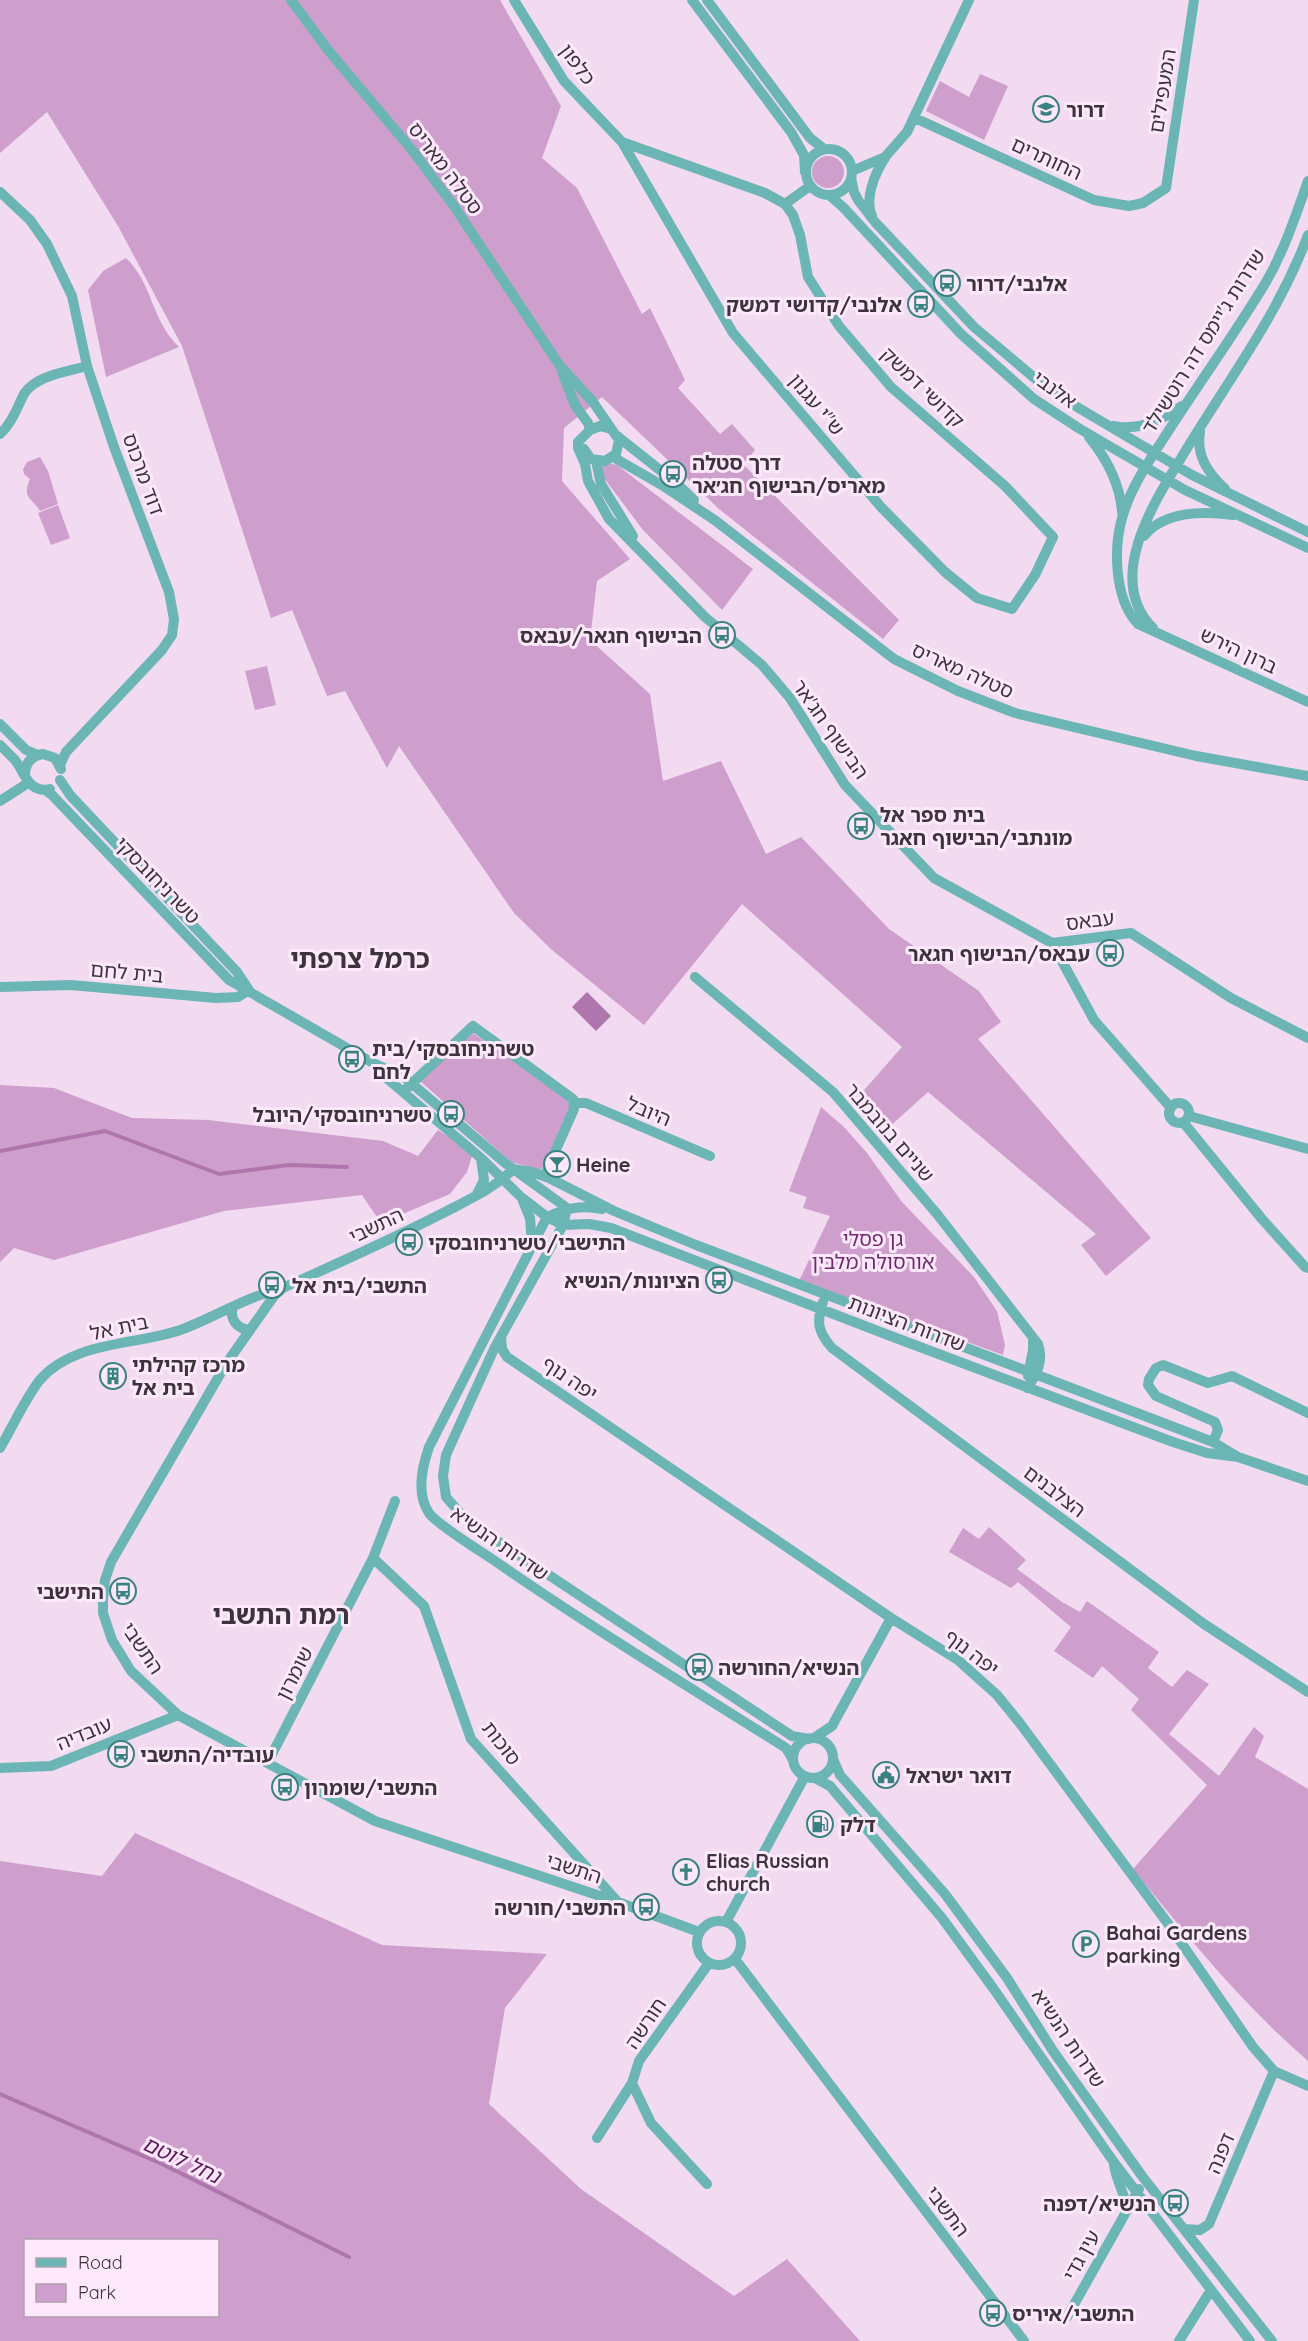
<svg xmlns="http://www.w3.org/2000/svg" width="1308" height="2341" font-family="Quicksand,'Noto Sans Hebrew',sans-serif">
	<rect width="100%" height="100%" fill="#f2daf1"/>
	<path fill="#ce9fcc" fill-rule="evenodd" d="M0,0H500L561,106L542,158L577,188L642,314L650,308L685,380L678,388L720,434L732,424L755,450L743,464L899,620L883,639L719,509L602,397L564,428L562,481L630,559L597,581L590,640L650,694L663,781L721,761L766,854L801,837L889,929L979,991L1001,1022L978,1039L1151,1238L1106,1276L1081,1245L1096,1234L928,1092L887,1129L858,1097L902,1047L742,904L644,1025L552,950L514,913L399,746L387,768L345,691L327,696L292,610L271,618L182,346L118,226L47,112L0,153Z
		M980,74L1008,86L984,140L926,111L940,81L969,97Z
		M812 172a16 16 0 1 1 32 0a16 16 0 1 1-32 0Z
		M126,258C153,284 151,320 179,347L106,377L88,290L103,271Z
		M40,457L48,471L58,504L40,511C33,498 21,499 30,479L24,474L23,469L27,462Z
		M604,462L617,465L753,569L722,610L643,530L604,478L600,471Z
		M58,505L70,538L51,545L38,513Z
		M267,666L276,705L255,710L245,671Z
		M473,1033L568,1099L570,1111L541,1170L511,1162L419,1080Z
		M0,1085L54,1088L132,1118L208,1120L383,1141L418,1156L438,1130L460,1144L472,1156L467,1172L450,1194L381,1223L362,1195L224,1211L54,1260L14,1248L0,1262Z
		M821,1107L844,1127L867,1153L902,1202L974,1277L997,1311L1005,1345L1003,1355L799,1281L830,1216L803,1208L807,1197L789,1191Z
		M989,1527L1026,1560L1017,1569L1062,1602L1080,1612L1087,1601L1159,1652L1148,1668L1172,1687L1187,1670L1209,1684L1169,1734L1219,1776L1254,1727L1264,1736L1255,1757L1308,1789V2061C1240,2002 1189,1938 1133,1869L1207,1785L1131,1710L1139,1699L1102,1666L1093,1678L1054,1651L1071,1627L1018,1582L1011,1588L949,1552L963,1528L979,1539Z
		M135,1833L382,1945L547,1954L505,2008L489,2104L581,2189L734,2296L787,2259L860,2341H0V1861L102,1876ZM26,2240H218V2316H26Z"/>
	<path fill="#af75ad" d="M587,992L611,1016L596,1031L572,1007Z"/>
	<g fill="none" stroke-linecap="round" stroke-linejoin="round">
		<path stroke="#af75ad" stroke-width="4" d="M0,1151L105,1131L219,1174L289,1165L347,1167
			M0,2094L162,2164L349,2257"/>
		<path stroke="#6bb6b5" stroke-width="10" d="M291,0L328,50L412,150L454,206L560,366L593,402L619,440L616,454L605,461L591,459L584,449
			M514,0L564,81L622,142L733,333L881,507L945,572L977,598L1012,609L1035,575L1053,537L1005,486L891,387L839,326L808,277L800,235L793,215L785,204L765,193L622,142
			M692,0L791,132L804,155L805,172
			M707,0L810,138L824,149
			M915,118L1094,200L1129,206L1143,203L1166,188L1194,0
			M806 172a23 23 0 1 1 46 0a23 23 0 1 1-46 0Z
			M852,171L885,157L907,132L969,0
			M851,178L854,192L858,200L875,222L974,327L1050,391L1192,475L1308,532
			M1308,181C1296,215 1284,251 1266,282C1236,332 1202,379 1171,427C1153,455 1132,484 1123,515C1113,547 1114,599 1138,624L1308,702
			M0,192L30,220L47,244L72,296L87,366L114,447L169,592L174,619L172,635L162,650L66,752L60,765
			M829,195L843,207L961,334L1034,399L1080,429L1185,490L1308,548
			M785,204L810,186L809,184
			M872,216C864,199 875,173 885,158
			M562,372L575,405L588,423L590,430
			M1113,426C1140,431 1160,421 1182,406
			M611,429L600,426L590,430L578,442V448L585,464L588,481L609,519L705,617L762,665L790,698L845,785L934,878L1052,943
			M1200,432C1196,456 1208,473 1225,489
			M0,434C12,423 17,408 24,394C36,375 67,372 87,366
			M617,436L675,482L694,500
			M1089,437C1107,459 1120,484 1122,512
			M613,457L665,487L716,521L894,659L958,691L1015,713L1196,756L1308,776
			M596,461L601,484L633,536
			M1144,536C1164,511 1203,511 1233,515
			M1153,628C1101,577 1160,493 1189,445C1213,406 1239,368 1262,329C1280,299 1296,267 1308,235
			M0,724L26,750L38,755
			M0,745C5,750 10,755 15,760C25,773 29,794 50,789
			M25,775C25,763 31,756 43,754L55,758L61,769
			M60,780L70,795L237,972L249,990
			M45,790L52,795L229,980L373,1063L404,1077L505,1163L567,1208
			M0,801L28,783
			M1052,943L1131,933L1231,998L1308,1038
			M1052,943L1094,1020L1171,1108
			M695,977L833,1092L937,1214L1038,1344C1044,1361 1037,1374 1027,1388
			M0,987L71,985L216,998L238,997L249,990
			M373,1063L384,1076L481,1158L521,1197L547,1217L563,1225L589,1224L611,1228L888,1335L1173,1442L1207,1453L1238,1457
			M407,1088L473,1026L573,1099L574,1109L547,1170L549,1178
			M1169 1113a10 10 0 1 1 20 0a10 10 0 1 1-20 0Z
			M574,1103H586L710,1156
			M1189,1116L1308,1149
			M1183,1122L1262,1219L1305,1267L1308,1268
			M513,1169C495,1188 470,1199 447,1211C393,1239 338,1263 283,1288L274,1296L226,1364L111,1562L105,1580L103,1600V1613L112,1640L131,1671L178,1715L375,1821L618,1902L699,1932
			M513,1169L532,1172L549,1178L614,1211L696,1245L1213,1442L1238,1457L1308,1481
			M477,1194L484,1180L481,1158
			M523,1201L530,1218L532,1244
			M567,1208L563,1225L494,1349L446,1455L443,1476L446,1497L460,1513L487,1534L792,1736L809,1739
			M547,1217L429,1447C422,1467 416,1494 429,1513C436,1524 482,1552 495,1561C590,1627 688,1686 786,1748L793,1760
			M547,1217C566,1208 581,1205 602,1209
			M823,1302C816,1322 818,1332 832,1348L1204,1624L1308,1692
			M233,1307C229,1319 237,1329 250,1330
			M501,1336L502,1349L507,1357L891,1618L958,1660L997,1695L1019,1722L1169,1925L1253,2047L1274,2071L1308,2086
			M1028,1376L1033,1350V1338
			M1213,1442L1218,1430L1215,1422L1156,1396L1148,1385L1149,1379L1156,1368L1163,1365L1208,1383L1232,1376L1308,1413
			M0,1448C13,1426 24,1401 39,1381C73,1340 137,1346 183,1329C215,1317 246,1297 280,1289
			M373,1558L424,1606L471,1739L618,1902
			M814,1738L832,1726L891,1618
			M793 1758a20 20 0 1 1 40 0a20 20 0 1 1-40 0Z
			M833,1759L840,1775L945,1894L1007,1978L1053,2051L1142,2176L1272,2341
			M268,1762L373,1558L395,1501
			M0,1768L51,1766L178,1715
			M815,1778L830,1786L942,1918L993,1988L1113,2161L1250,2341
			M697 1943a22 22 0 1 1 44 0a22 22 0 1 1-44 0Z
			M726,1922L805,1776
			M735,1959L1024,2341
			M632,2083L651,2123L707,2184
			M597,2138L632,2083L639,2061L709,1963
			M1114,2165C1116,2181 1126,2195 1127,2211
			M1184,2229L1200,2230L1209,2224L1274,2071
			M1067,2317L1139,2189
			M1179,2341L1211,2290"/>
	</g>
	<defs>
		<symbol id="school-ring" viewBox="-11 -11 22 22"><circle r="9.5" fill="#fde9fb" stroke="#3a8282" stroke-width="1.5"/><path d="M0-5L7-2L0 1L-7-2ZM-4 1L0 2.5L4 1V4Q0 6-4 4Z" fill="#3a8282"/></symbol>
		<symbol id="bus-ring" viewBox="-11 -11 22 22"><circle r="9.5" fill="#fde9fb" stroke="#3a8282" stroke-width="1.5"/><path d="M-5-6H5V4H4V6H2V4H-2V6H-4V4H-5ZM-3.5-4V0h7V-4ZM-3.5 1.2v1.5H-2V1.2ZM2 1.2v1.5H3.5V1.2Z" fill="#3a8282"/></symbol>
		<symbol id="bar-ring" viewBox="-11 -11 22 22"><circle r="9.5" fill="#fde9fb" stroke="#3a8282" stroke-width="1.5"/><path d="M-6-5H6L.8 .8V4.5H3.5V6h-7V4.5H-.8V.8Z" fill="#3a8282"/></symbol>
		<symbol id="building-ring" viewBox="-11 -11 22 22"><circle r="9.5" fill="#fde9fb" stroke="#3a8282" stroke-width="1.5"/><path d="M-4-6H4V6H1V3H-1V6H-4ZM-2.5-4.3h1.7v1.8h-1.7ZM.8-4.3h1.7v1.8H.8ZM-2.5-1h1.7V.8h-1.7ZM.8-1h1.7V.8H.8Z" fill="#3a8282"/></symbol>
		<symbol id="civic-ring" viewBox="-11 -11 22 22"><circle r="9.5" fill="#fde9fb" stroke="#3a8282" stroke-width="1.5"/><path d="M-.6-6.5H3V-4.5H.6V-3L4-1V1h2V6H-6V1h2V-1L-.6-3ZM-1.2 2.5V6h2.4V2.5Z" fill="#3a8282"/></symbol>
		<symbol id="fuel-ring" viewBox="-11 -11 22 22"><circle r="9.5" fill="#fde9fb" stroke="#3a8282" stroke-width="1.5"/><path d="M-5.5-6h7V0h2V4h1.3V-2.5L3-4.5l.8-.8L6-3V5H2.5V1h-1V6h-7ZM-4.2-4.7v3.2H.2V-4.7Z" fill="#3a8282"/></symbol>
		<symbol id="church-ring" viewBox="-11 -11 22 22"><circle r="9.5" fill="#fde9fb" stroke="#3a8282" stroke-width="1.5"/><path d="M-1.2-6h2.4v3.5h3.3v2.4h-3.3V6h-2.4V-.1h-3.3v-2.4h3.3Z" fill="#3a8282"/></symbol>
		<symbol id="parking-ring" viewBox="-11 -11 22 22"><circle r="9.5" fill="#fde9fb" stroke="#3a8282" stroke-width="1.5"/><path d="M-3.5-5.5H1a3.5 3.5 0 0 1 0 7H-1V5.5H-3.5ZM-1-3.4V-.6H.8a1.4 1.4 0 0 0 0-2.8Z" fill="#3a8282"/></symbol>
	</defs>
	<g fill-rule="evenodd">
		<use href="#school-ring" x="1031" y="94" width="30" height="30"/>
		<use href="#bus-ring" x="932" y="268" width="30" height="30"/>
		<use href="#bus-ring" x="906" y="289" width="30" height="30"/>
		<use href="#bus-ring" x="658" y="459" width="30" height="30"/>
		<use href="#bus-ring" x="707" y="620" width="30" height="30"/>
		<use href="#bus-ring" x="846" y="811" width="30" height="30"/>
		<use href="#bus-ring" x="1095" y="938" width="30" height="30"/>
		<use href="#bus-ring" x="337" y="1044" width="30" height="30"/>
		<use href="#bus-ring" x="436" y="1099" width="30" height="30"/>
		<use href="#bar-ring" x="542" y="1149" width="30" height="30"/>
		<use href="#bus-ring" x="394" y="1227" width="30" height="30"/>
		<use href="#bus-ring" x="704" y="1265" width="30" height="30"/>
		<use href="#bus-ring" x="257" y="1270" width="30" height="30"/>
		<use href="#building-ring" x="98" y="1361" width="30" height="30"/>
		<use href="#bus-ring" x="108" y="1576" width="30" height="30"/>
		<use href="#bus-ring" x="684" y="1652" width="30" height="30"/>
		<use href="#bus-ring" x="106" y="1739" width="30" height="30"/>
		<use href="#civic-ring" x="871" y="1760" width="30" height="30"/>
		<use href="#bus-ring" x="270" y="1772" width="30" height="30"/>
		<use href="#fuel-ring" x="805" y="1809" width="30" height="30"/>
		<use href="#church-ring" x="671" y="1857" width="30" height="30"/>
		<use href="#bus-ring" x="631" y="1892" width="30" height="30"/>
		<use href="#parking-ring" x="1071" y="1929" width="30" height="30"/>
		<use href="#bus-ring" x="1160" y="2188" width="30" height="30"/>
		<use href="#bus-ring" x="978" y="2298" width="30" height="30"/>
	</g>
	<g text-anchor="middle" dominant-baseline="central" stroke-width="6" stroke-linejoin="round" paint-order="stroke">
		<g font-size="20" fill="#3d333c" stroke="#fde9fb">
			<text transform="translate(578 64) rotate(53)">כלפון</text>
			<text transform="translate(1162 91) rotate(-81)">המעפילים</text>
			<text transform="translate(1047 158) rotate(25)">החותרים</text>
			<text transform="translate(446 168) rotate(53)">סטלה מאריס</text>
			<text transform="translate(1203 341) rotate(-58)">שדרות ג'יימס דה רוטשילד</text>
			<text transform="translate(923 387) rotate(44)">קדושי דמשק</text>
			<text transform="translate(1055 389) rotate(36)">אלנבי</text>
			<text transform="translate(817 404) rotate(50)">ש"י עגנון</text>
			<text transform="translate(144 474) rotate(70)">דוד מרכוס</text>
			<text transform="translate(1239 650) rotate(25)">ברון הירש</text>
			<text transform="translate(963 670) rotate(24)">סטלה מאריס</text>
			<text transform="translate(831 729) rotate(55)">הבישוף חג'אר</text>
			<text transform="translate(158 880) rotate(46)">טשרניחובסקי</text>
			<text transform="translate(1090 920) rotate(-7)">עבאס</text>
			<text transform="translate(127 972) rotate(5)">בית לחם</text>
			<text transform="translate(649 1111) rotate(23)">היובל</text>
			<text transform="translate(890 1132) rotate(49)">שניים בנובמבר</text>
			<text transform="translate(376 1225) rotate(-25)">התשבי</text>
			<text transform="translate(907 1323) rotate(21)">שדרות הציונות</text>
			<text transform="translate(119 1327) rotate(-12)">בית אל</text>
			<text transform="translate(570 1378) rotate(34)">יפה נוף</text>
			<text transform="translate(1055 1491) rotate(37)">הצלבנים</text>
			<text transform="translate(500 1543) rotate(35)">שדרות הנשיא</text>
			<text transform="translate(143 1648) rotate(56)">התשבי</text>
			<text transform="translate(972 1652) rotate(37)">יפה נוף</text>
			<text transform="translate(294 1673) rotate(-63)">שומרון</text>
			<text transform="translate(84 1733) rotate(-22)">עובדיה</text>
			<text transform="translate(502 1743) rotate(52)">סוכות</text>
			<text transform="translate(574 1868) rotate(18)">התשבי</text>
			<text transform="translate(645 2023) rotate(-56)">חורשה</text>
			<text transform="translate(1069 2038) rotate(56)">שדרות הנשיא</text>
			<text transform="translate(1220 2153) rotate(-67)">דפנה</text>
			<text transform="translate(948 2211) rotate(53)">התשבי</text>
			<text transform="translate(1081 2255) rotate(-61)">עין גדי</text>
		</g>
		<g font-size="20" font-weight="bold" fill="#3d333c" stroke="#fde9fb" text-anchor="start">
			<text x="1066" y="109">דרור</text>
			<text x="966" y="283">אלנבי/דרור</text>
			<text x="902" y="304" text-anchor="end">אלנבי/קדושי דמשק</text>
			<text x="692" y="462">דרך סטלה<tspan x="692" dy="23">מאריס/הבישוף חג׳אר</tspan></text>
			<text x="702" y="635" text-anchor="end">הבישוף חגאר/עבאס</text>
			<text x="880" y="814">בית ספר אל<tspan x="880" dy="23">מונתבי/הבישוף חאגר</tspan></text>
			<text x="1090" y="953" text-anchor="end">עבאס/הבישוף חגאר</text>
			<text x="372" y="1048">טשרניחובסקי/בית<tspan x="372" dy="23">לחם</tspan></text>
			<text x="432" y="1114" text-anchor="end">טשרניחובסקי/היובל</text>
			<text x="576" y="1164">Heine</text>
			<text x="428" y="1242">התישבי/טשרניחובסקי</text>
			<text x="700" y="1280" text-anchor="end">הציונות/הנשיא</text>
			<text x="292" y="1285">התשבי/בית אל</text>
			<text x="132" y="1364">מרכז קהילתי<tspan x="132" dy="23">בית אל</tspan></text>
			<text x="104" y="1591" text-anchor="end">התישבי</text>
			<text x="718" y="1667">הנשיא/החורשה</text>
			<text x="140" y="1754">עובדיה/התשבי</text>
			<text x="906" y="1775">דואר ישראל</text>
			<text x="304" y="1787">התשבי/שומרון</text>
			<text x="840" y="1824">דלק</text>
			<text x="706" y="1860">Elias Russian<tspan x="706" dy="23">church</tspan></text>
			<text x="626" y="1907" text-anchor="end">התשבי/חורשה</text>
			<text x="1106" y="1932">Bahai Gardens<tspan x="1106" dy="23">parking</tspan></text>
			<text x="1156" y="2203" text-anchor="end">הנשיא/דפנה</text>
			<text x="1012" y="2313">התשבי/איריס</text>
		</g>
		<g font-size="20" fill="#702a70" stroke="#fde9fb">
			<text x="873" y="1238">גן פסלי<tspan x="873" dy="23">אורסולה מלבין</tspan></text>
		</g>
		<g font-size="21" font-style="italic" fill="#5e175e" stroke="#fde9fb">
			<text transform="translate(182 2159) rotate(25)">נחל לוטם</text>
		</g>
		<g font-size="26" font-weight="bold" fill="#3d333c" stroke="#fde9fb">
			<text x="360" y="958">כרמל צרפתי</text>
			<text x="281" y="1614">רמת התשבי</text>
		</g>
	</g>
	<rect x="24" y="2239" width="195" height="78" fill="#fde9fb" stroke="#b0a0af" stroke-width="1.5"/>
	<rect x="36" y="2258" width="30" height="9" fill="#6bb6b5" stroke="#b0a0af" stroke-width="1.5"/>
	<text x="78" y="2269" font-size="18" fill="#3d333c">Road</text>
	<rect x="36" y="2284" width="30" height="18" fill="#ce9fcc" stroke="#b0a0af" stroke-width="1.5"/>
	<text x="78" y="2299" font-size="18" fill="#3d333c">Park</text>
</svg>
